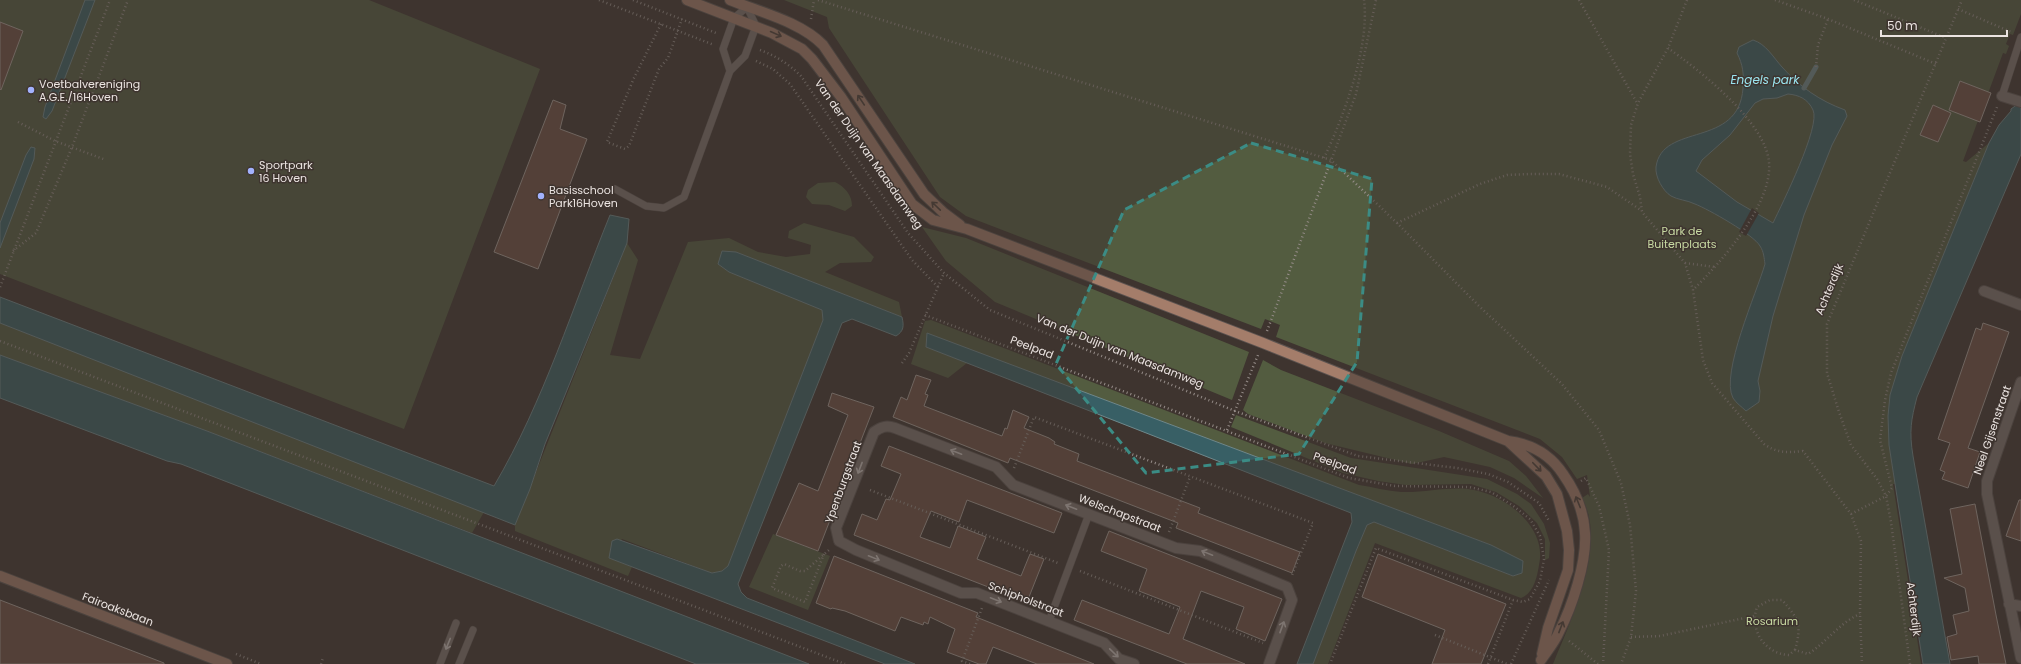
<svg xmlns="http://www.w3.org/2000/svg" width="2021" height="664" font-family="Poppins,sans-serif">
	<rect width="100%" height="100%" fill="#3e342f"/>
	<path fill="#535c40" d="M0,0H369L540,69L404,429L0,274Z
		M784,0H2021V14L2013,35L2010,34L2006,44L2009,46L2006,54L2003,53L1963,161L1966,162L1989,143L1902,356L1889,445L1895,484H1893L1921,664H1553C1571,620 1608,544 1582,498L1588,494L1590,497L1587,475L1577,479L1562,457L1540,439L1276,337L1280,325L1265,319L1261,329L966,216L940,197L829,28L827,17Z
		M835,182C845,187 852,195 852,206L845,211L829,205L812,204L806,197L808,190L818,183Z
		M804,223L854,237L874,257L871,262L840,263L825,272L899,302L902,317L736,252L718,264L729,272L823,310V320L728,566L722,571L712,573L622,539L609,558L632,567L628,576L515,531V525L627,243L638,260L610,355L640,359L688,242L729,238L758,252L786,257L810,254L811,245L788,238L789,231Z
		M922,227L966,238L1249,352L1232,400L995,302L946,261Z
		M931,320L1359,485C1373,487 1387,491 1401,492C1423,493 1446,487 1468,489C1503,493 1548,526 1539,565C1537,577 1534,593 1521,598L1375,543L1328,664H1313L1356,551L1367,525L1374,522L1513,576L1522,573L1523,561L1491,545L928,334L926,347L967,363L948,378L911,364L925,321Z
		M0,323L484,512L472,533L207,431L0,355Z
		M1263,360L1281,370L1439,431L1509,461L1526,476L1543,498L1514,478L1490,467L1444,457L1412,464L1325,443L1248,414L1243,410Z
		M1236,415L1351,458L1487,479L1517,494L1531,504L1544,524L1550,543L1549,558L1545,560V539L1537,523L1519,506L1496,492L1471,484L1406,485L1378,481L1343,473L1231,427Z
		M773,534L830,556L808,610L749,587Z"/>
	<path fill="#385f65" stroke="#6e878a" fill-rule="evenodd" d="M85,0H95L52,111L46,119L43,117L45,107Z
		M1753,40C1766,44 1773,57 1782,67C1800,87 1820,101 1845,110L1847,116L1832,145L1804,215L1773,316L1758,381L1760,391L1759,402L1746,411C1742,407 1736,403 1733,398C1720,374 1757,292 1765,264C1764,258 1764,252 1760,246C1754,235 1708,209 1695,204C1687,200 1678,200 1671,196C1663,191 1655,177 1656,167C1662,122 1739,149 1743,88C1744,74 1743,65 1737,53L1739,47ZM1788,94C1799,95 1808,99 1813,110C1821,126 1782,204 1773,223L1737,202L1696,171L1702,160L1730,135L1755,103L1763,99L1777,98Z
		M2018,104L2021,106V154L1917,397C1911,420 1909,431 1913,456L1950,664H1923L1889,445L1888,416L1890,395L1902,356L1989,143L1999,125L2011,111V109Z
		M31,147L35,148L34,159L0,248V223L26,155Z
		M610,215L629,219L627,243L545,444L530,489L515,525L0,323V297L494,486C544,401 573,306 610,215Z
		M722,251L736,252L902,317C904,326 904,331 896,336L852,319L842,323L738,584L741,592L747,598L915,664H885L609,558L612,541L617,539L712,573L722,571L728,566L823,320L822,310L729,272L718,264Z
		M927,333L1491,545L1523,561L1522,573L1513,576L1374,522L1367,525L1356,551L1313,664H1297L1352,522L1351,513L926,347Z
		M0,355L207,431L809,664H696L181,464L167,461L0,398Z"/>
	<path fill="#3e342f" d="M1752,208L1759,213L1746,236L1739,232Z"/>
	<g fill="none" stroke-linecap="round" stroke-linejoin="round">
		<path stroke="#6e878a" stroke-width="5" d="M1804,88L1816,67"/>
	</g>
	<path fill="#6d4f43" stroke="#a99d97" d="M0,22L23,31L1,90L0,89Z
		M1960,81L1991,93L1980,122L1949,110Z
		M553,100L566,105L560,129L587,139L538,269L494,252Z
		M1933,105L1951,113L1938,142L1920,135Z
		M1983,323L2009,332L1968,448L1980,452L1968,488L1942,479L1945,472L1940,470L1950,443L1938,439L1976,328L1981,330Z
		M916,375L931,380L925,394L928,395L924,406L1002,436L1005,428L1007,429L1013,410L1029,417L1024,428L1049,438L1055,442L1054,444L1079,454L1077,461L1200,508L1198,513L1300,552L1292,573L1176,528L1178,523L1010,458L1008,463L893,417L901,397L907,400Z
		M832,393L874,407L818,551L776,535L799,483L818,491L848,415L828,406Z
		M889,446L1062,513L1054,533L967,500L959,522L931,511L920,537L950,548L958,526L986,537L977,559L1021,576L1030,554L1044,559L1027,602L854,535L862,514L877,520L886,499L890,500L901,474L881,466Z
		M2019,500H2021V541L2006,536Z
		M1975,504L1996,615L2006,664H1979L1978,656L1951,660L1947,637L1957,634L1953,615L1969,611L1965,588L1944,578L1962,574L1950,509Z
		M1109,531L1282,599L1265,641L1236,629L1244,607L1201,591L1183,639L1245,664H1187L1074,620L1082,600L1169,634L1180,607L1139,591L1147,569L1101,551Z
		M1378,554L1506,604L1481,664H1432L1445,630L1362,597Z
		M834,556L978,613L976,617L1094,664H1037L993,647L986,664H979L947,652L955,629L930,617L928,624L924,622L923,625L901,617L895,631L845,611L832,608L831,609L816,603Z
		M0,600L164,663V664H0Z"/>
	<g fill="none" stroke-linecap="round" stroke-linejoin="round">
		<defs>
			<path id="lane" d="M730,71L723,49L734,18L747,7
				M2002,96L2021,37
				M615,189L646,206L664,208L684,197L730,71L745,56L756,26L747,7
				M1049,621L1089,514
				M440,664L456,623
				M459,664L473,630"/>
			<path id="street" d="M2002,96L2021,102
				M1984,291L2021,305
				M2021,382L1987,481V494L2021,658
				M2009,604L2021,606
				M1134,664L1119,659L1104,643L977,593H961L856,550L839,541L836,528L874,432C881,427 886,425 895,428L996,467L1013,485L1176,548L1200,551L1287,587L1292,600L1269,664"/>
			<path id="secondary" d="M687,0L772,33L802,49L812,59L841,97L912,204L933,220L967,229L1263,343L1508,441C1532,444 1550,454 1563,474C1575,491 1584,512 1585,533C1587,562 1572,607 1559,632C1555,642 1547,651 1541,660
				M730,0C760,12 801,22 823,45L924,194L944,213L960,225
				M1508,441L1546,476L1557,494L1567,531L1569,550L1568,570L1548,628L1542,654
				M0,576L227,664"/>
		</defs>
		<use href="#lane" stroke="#5c5350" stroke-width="8"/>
		<use href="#street" stroke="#5c5350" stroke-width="12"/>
		<use href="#secondary" stroke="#5c5350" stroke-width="12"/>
		<path stroke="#968d89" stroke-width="2.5" stroke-dasharray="1 3" stroke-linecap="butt" d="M599,0L714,45
			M633,0L716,33
			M818,0L1331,160L1397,223L1478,305L1561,383L1599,430L1621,483L1630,525L1636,591L1631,637L1621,664
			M1579,0L1637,103
			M1687,0L1668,48L1638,103L1631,125L1630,154L1633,174L1640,197L1642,212L1685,263L1693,290L1703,360L1712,383L1764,444C1777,453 1787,453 1803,451L1851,514L1861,541L1860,614L1862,664
			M1775,0L1828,19L1936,64
			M1854,0L1946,38
			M1958,9L2011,32
			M811,19L814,0
			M661,24L634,78L607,142L625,149L629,146L659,69L668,58L682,19
			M1668,48C1699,70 1765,121 1769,162C1773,204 1721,262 1693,290
			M760,50C776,56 789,64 801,76L908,233L944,273L990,310L1235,411L1358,456L1457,468L1488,474L1508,482L1539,503L1549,521
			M756,61L773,69L790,84L912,260L938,287
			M1816,67L1818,45L1828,19
			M18,122L55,141L106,160
			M1324,158C1344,116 1370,46 1364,0
			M1397,223L1480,184L1507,175L1530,174H1559L1607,187L1642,211
			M13,251L36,233L72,147L128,0
			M1685,263L1715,267
			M0,287L110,0
			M925,315L1349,478L1395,486L1469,487L1491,492L1512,505L1530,519L1540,536L1544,559L1540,581L1530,599L1523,602L1513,600L1376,548L1330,664
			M1267,331L1356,94L1376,0
			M0,341L845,664
			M902,363L909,353L944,273
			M1227,430L1258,355
			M1014,468L1034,417L1313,523L1292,575
			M1581,481L1586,478L1599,506L1609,550L1603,664
			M870,490L1058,563
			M1851,514L1886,496L1892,488L1880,440L1885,400L1891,373L1997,107
			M1169,532L1190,477
			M824,554L805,602L772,588L781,566L784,564L800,571H805L830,549
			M1080,571L1263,643
			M1435,635L1507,664
			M1631,637L1660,636L1754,616
			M1569,641L1598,664
			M1795,650C1802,625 1799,619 1782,600H1770L1757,607C1749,630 1765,654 1789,655L1795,650L1808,654C1827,642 1839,623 1860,614
			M236,654L261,664
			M321,664L323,658
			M970,664L962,661L982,608
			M1488,664L1513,600
			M1511,664L1549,580
			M1910,664L1891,522L1886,496L1877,479L1851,445L1839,412L1827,373V324L1962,0"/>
		<use href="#lane" stroke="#7d716d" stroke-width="7"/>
		<use href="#street" stroke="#7d716d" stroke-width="10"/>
		<use href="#secondary" stroke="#a47d6a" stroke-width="10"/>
	</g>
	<defs><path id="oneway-shaft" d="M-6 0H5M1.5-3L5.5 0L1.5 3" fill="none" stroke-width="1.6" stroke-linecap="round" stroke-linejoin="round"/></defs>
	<g stroke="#4d3f38">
		<use href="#oneway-shaft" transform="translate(776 34) rotate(24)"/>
		<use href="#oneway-shaft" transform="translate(861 100) rotate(-124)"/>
		<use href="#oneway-shaft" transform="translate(936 206) rotate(-136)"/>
		<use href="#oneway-shaft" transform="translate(1537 467) rotate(46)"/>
		<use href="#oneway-shaft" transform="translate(1578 502) rotate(-112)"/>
		<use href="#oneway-shaft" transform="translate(1561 627) rotate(-69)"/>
	</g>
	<g stroke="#cac2be">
		<use href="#oneway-shaft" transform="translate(956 452) rotate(-159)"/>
		<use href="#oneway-shaft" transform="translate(860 468) rotate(111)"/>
		<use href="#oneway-shaft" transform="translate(1071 507) rotate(-159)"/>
		<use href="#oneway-shaft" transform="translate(1207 553) rotate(-158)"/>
		<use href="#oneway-shaft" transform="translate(874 558) rotate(22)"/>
		<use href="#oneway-shaft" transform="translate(996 600) rotate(21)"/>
		<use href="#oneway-shaft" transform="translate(1282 627) rotate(-70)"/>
		<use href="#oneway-shaft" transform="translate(448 644) rotate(112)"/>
		<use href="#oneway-shaft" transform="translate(1114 653) rotate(44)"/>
	</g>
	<path d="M0 0H2021V664H0ZM1251,143L1372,179L1357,362L1299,454L1146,473L1056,364L1124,210Z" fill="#3e342f" fill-opacity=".55" fill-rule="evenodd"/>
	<path fill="none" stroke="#3b8c85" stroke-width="3" stroke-dasharray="8 5" stroke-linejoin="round" d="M1251,143L1372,179L1357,362L1299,454L1146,473L1056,364L1124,210Z"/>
	<g fill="#a2b2fd" stroke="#3e342f" stroke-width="1.5">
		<circle cx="31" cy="90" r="4"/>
		<circle cx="251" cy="171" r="4"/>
		<circle cx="541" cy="196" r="4"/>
	</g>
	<g text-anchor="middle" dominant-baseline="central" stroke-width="3" stroke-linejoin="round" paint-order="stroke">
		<g font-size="11" fill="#ebe4e1" stroke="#3e342f" text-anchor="start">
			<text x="39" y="84">Voetbalvereniging<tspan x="39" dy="13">A.G.E./16Hoven</tspan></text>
			<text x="259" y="165">Sportpark<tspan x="259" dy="13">16 Hoven</tspan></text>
			<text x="549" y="190">Basisschool<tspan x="549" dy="13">Park16Hoven</tspan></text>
		</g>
		<g font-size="11" fill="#ebe4e1" stroke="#3e342f">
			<text transform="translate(869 154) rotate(55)">Van der Duijn van Maasdamweg</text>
			<text transform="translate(1829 289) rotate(-67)">Achterdijk</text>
			<text transform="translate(1032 347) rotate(21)">Peelpad</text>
			<text transform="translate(1120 351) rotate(22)">Van der Duijn van Maasdamweg</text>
			<text transform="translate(1992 430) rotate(-71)">Neel Gijsenstraat</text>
			<text transform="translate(1335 463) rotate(20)">Peelpad</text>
			<text transform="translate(843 482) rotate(-70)">Ypenburgstraat</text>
			<text transform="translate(1120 513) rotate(21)">Welschapstraat</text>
			<text transform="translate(1026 599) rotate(21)">Schipholstraat</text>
			<text transform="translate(118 609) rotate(21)">Fairoaksbaan</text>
			<text transform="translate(1914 609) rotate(83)">Achterdijk</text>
		</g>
		<g font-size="11" fill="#c8daa3" stroke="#3e342f">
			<text x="1682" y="231">Park de<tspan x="1682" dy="13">Buitenplaats</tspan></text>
			<text x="1772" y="621">Rosarium</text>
		</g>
		<g font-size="12" font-style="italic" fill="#99e3ee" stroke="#3e342f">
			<text x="1765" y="79">Engels park</text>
		</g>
	</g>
	<path d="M1881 30v6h126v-6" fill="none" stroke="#ebe4e1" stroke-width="2"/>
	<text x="1887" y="30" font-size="12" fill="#ebe4e1" stroke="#3e342f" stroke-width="3" paint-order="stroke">50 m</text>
</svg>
